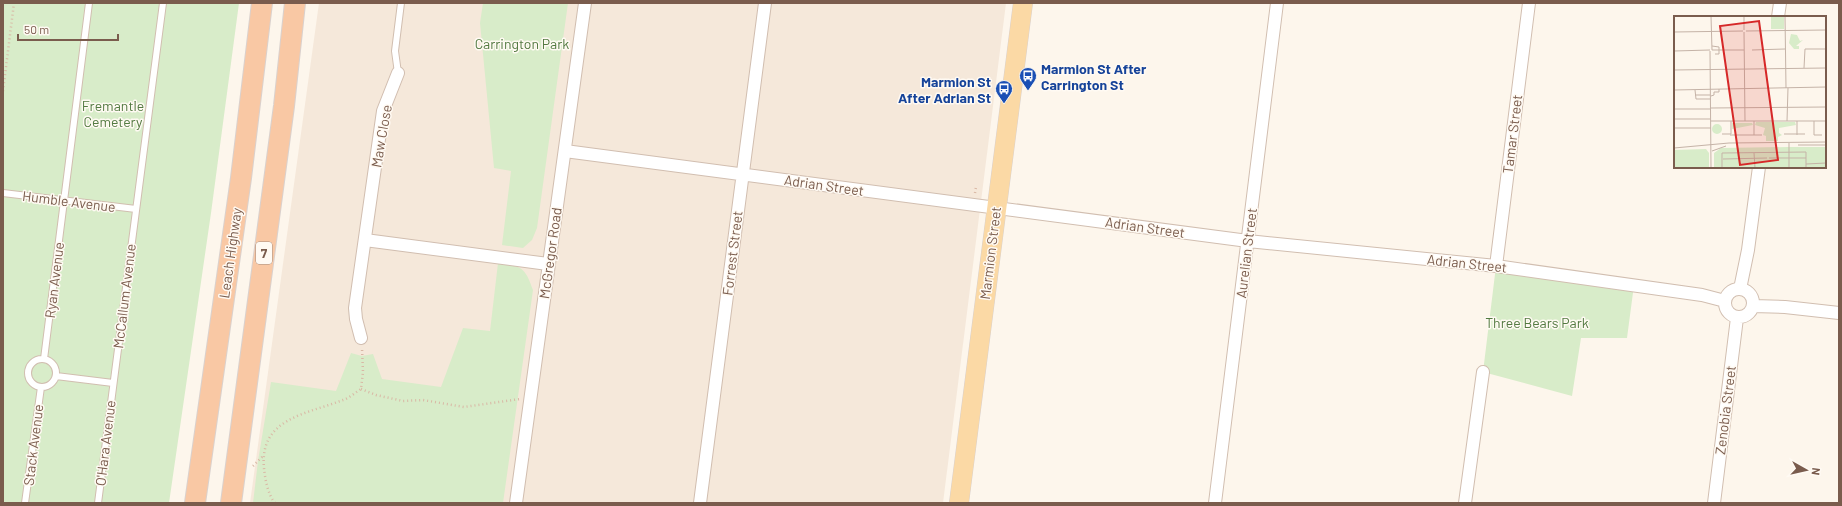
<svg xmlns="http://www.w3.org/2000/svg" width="1842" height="506" font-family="Barlow,sans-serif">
	<rect width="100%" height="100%" fill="#fdf6ec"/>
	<path fill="#f5e8da" d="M319,3H1006L943,503H250Z"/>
	<path fill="#d8ecc9" d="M3,3H239L211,213L169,503H3Z
		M483,3H568L537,228L532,240L523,248L502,245L511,171L494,168L480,23Z
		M498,263C522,266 525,267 533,290L503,503H253L258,461L271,382L336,391L351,353L362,356L373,354L382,379L441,387L463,328L490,331Z
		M1496,266L1634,285L1627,338H1581L1572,396L1483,372Z"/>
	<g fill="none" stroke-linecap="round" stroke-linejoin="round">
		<defs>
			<path id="service" d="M398,73L395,51L401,3
				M3,193L136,209
				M28 373a14 14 0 1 1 28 0a14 14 0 1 1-28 0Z
				M44,359L89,3
				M56,376L113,383
				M25,503L41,387
				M98,503L163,3"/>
			<path id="minor" d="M1778,17L1780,3
				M565,151L1248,241L1496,266L1702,295L1725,301
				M365,240L548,264
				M1496,266L1529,3
				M1725 303a14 14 0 1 1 28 0a14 14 0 1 1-28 0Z
				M1740,289L1748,250L1759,167
				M1753,306L1785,307L1839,313
				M361,338L356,319L355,308L383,111L398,73
				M516,503L585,3
				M700,503L765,3
				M1215,503L1277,3
				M1465,503L1483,372
				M1714,503L1737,318"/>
			<path id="primary" d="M959,503L1023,3"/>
			<path id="trunk" d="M195,503L241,178L262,3
				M231,503L284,106L295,3"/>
		</defs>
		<use href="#service" stroke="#d1beb0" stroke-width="8"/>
		<use href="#minor" stroke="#d1beb0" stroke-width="14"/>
		<use href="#primary" stroke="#dad1cd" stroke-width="20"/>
		<use href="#trunk" stroke="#dad1cd" stroke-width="22"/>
		<path stroke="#d9b8a5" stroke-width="2.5" stroke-dasharray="1 3" stroke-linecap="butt" d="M3,91L14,3
			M975,193L976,187
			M361,389L376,395L403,401L423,400L464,407L520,399
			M253,466L263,456
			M275,503C268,495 265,479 264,468C259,418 307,414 343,400C349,398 355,393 361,389L363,372L362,348"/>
		<use href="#service" stroke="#fff" stroke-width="6"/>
		<use href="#minor" stroke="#fff" stroke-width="12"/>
		<use href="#primary" stroke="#fbd9a5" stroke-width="19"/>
		<use href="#trunk" stroke="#f9c8a4" stroke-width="20"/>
	</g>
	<defs>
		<symbol id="bus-pin" viewBox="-11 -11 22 30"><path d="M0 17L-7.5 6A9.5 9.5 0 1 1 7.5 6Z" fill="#1a4fb4" stroke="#fffaf3"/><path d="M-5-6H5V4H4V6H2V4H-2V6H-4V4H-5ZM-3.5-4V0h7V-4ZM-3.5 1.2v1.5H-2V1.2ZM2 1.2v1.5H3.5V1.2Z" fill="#fff"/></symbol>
	</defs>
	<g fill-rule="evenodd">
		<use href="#bus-pin" x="1018" y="66" width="20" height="27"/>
		<use href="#bus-pin" x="994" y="79" width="20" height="27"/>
	</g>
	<g text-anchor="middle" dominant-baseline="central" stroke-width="3" stroke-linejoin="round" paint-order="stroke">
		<rect fill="#fffaf3" stroke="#a28b7f" stroke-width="1" x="256" y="242" width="16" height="22" rx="3"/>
		<g font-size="13" font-weight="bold" fill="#7a5c4d">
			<text x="264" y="253">7</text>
		</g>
		<g font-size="14" fill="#537a41" stroke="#fffaf3">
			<text x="522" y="43">Carrington Park</text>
			<text x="113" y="105">Fremantle<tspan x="113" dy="16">Cemetery</tspan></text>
			<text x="1537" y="322">Three Bears Park</text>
		</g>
		<g font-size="14" font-weight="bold" fill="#164399" stroke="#fffaf3" text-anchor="start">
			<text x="1041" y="68">Marmion St After<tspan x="1041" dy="16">Carrington St</tspan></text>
			<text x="991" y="81" text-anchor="end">Marmion St<tspan x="991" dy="16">After Adrian St</tspan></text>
		</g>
		<g font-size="14" fill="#7a5c4d" stroke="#fffaf3">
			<text transform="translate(1512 134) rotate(-83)">Tamar Street</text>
			<text transform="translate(381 136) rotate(-80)">Maw Close</text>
			<text transform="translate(824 185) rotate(8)">Adrian Street</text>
			<text transform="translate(69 201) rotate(7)">Humble Avenue</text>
			<text transform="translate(1145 227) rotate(8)">Adrian Street</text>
			<text transform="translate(230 253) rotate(-82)">Leach Highway</text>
			<text transform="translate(550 253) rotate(-82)">McGregor Road</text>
			<text transform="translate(732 253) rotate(-83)">Forrest Street</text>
			<text transform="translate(990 253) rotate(-83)">Marmion Street</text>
			<text transform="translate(1246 253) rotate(-83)">Aurelian Street</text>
			<text transform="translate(1467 263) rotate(6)">Adrian Street</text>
			<text transform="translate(54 280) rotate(-83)">Ryan Avenue</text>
			<text transform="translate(124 296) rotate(-83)">McCallum Avenue</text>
			<text transform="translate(1725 410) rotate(-83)">Zenobia Street</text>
			<text transform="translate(105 443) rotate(-83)">O'Hara Avenue</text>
			<text transform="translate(33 445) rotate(-83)">Stack Avenue</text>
		</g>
	</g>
	<g transform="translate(1674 16)">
		<rect width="152" height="152" fill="#fdf6ec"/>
		<path d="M97,0H110V13H97ZM117,18L123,19L126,25L129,24L122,30H125V33H120L115,27ZM82,106H121L122,109L105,112V117L108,119L104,121V125H92V120L89,119L91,112L81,109ZM58,107H78L79,109L58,113ZM38 113a5 5 0 1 1 10 0a5 5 0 1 1-10 0ZM114,131H152V152H40V137L47,132ZM32,133L35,137V152H0V134Z" fill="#d8ecc9"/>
		<path fill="none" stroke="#c5b3a7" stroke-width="1" d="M37,0L38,34M70,0V14M111,0L112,72M72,15L152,14M0,16L69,15M70,16L71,105M38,30L45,31V38H41M38,34H70M78,34L111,33M0,35L36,34M36,35L37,152M130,52L131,33H152M0,54L152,52M0,74L152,71M21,74L22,83H37M21,79H36M37,80L40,79V76H45V73M37,92L152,91M0,93H37M0,103H36M37,105H152M80,105V119M113,105L114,72M123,105V119M140,105V119H148M0,112H37M48,118H57V105M110,118H131M56,119H88M115,127V152M124,129H152M0,132L55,127L152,126M38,135L52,130M80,137L81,152M95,142H132M49,143L93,142M132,148L152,147M48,152V137L132,136V152"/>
		<path fill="#d62828" fill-opacity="0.15" stroke="#d62828" stroke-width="2" d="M85,5L104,144L66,149L46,10Z"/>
		<rect width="152" height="152" fill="none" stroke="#7a5c4d" stroke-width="2"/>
	</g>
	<rect width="1842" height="506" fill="none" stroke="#7a5c4d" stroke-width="8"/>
	<g transform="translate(1806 470) rotate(98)" stroke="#fffaf3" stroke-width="3" paint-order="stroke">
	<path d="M0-3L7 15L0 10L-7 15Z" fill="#7a5c4d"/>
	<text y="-6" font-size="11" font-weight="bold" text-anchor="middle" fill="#7a5c4d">N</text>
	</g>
	<path d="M18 34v6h100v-6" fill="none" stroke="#7a5c4d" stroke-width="2"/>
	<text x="24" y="34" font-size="12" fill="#7a5c4d" stroke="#fffaf3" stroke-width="3" paint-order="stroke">50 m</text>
</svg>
